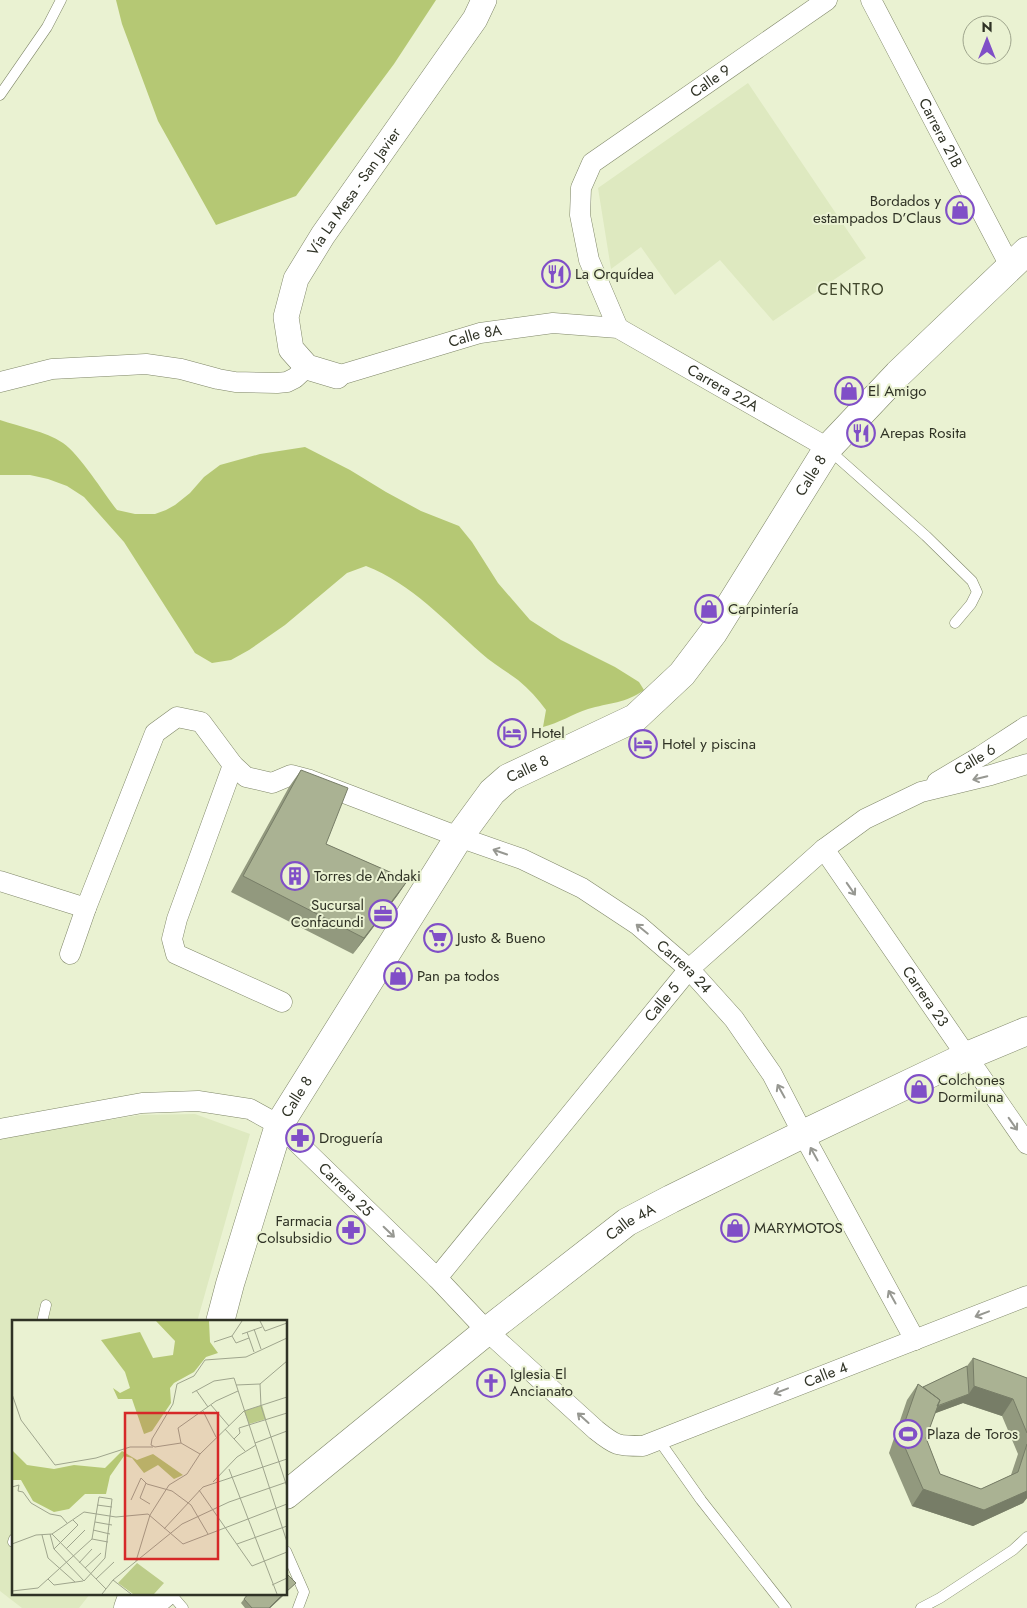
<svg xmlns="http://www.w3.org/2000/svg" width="1027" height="1608" font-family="Jost,sans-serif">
	<rect width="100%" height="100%" fill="#eaf2d2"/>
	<path fill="#dee9c0" d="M748,83L866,258L773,321L720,260L675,295L641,247L611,269L598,188Z
		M195,1114L250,1134L197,1322H14V1594H90L79,1608H22L0,1591V1139L16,1135L140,1115Z"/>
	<path fill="#b5c874" d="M116,0H436L394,64L296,196L216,225L158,121L122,24Z
		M0,420C20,427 45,431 63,443C80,455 103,492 117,510L135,514H155L166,510L175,505L190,493L204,477L220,465L260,454L305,447L350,470L386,492L421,511L459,526L472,542L498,583L530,620L561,640L615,667L639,682L644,690C627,703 608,703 588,709C573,714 559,723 543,727L546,710C538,699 529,689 518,680C506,671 492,663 481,653C445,621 412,584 366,566L347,573L285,625L249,650L231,660L212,663L195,653L124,542L84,497L67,486L48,479L30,475H0Z"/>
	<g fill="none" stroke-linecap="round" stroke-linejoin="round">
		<defs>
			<path id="service" d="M0,95L47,27L61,0
				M829,450L926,536L972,581L977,592L971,604L955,623
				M42,1322L46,1305
				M658,1439L701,1500L786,1608
				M13,1542L14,1539
				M286,1551L304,1592L298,1608
				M171,1594L183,1608
				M921,1608L940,1598L1013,1550L1027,1537"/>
			<g id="minor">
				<path id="s1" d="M871,0L1010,266"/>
				<path id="s2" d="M618,328L589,260L580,215L581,188L592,163L827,0"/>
				<path id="s3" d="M337,376L480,333L553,323L618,328L828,448"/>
				<path d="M0,382L52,369L146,364L181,369L218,379L235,382L277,383L287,382L295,378L307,367"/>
				<path d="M233,765L177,919L172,939L176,954L282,1002"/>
				<path id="s4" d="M937,782L981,756L1027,726"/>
				<path id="s5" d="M824,849L1027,1144"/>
				<path d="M0,881L86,908"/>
				<path id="s6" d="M70,954L86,908L155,733L177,717L201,722L233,765L246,777L272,783L291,775L310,780L459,837L522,859L582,888L638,925L689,969L734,1019L772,1074L803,1134L915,1340"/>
				<path id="s7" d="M0,1129L142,1103L198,1101L250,1109L279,1125L437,1278L487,1331L596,1430C616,1446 617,1446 643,1446L1027,1296"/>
				<path id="s8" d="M437,1278L689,969L824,849L865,819L921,792L991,775L1027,764"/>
			</g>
			<g id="tertiary">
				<path id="s9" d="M337,376L307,367L291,349L286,317L296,279L323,235L475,19L484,0"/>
			</g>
			<g id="secondary">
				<path id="s10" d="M220,1322L230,1284L279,1125L459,837L492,792L508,778L635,718L682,674L713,633L828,448L898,374L1027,251"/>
				<path d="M128,1608L133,1594"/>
			</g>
			<g id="primary">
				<path id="s11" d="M286,1495L487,1331L627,1222L671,1199L803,1134L967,1056L1027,1031"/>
				<path d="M146,1608L163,1594"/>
			</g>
		</defs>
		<use href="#service" stroke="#7f8668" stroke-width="11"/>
		<use href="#minor" stroke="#7f8668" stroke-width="21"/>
		<use href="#tertiary" stroke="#7f8668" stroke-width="26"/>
		<use href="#secondary" stroke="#7f8668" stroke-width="29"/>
		<use href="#primary" stroke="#7f8668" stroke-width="29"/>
		<use href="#service" stroke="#fff" stroke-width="10"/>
		<use href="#minor" stroke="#fff" stroke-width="20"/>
		<use href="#tertiary" stroke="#fff" stroke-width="25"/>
		<use href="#secondary" stroke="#fff" stroke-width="28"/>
		<use href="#primary" stroke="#fff" stroke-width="28"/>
	</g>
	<path fill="#92997e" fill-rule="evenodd" d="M301,770L326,844L408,880L397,896L353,954L231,892L289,787Z
		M973,1358L1027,1378V1498L1023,1503L973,1526L912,1506L889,1453L907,1400L918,1384L923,1387L967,1366ZM963,1403L1002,1416L1018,1454L1011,1475L981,1489L940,1474L926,1438L935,1413Z
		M285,1594L270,1608H245L241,1603L244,1599Z"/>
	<path fill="#777d67" d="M408,880L397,896L353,954L364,938Z
		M974,1386L1013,1399L1002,1416L963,1403Z
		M969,1394L963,1403L928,1416L934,1408Z
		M923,1489L1027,1491V1498L1023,1503L973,1526L912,1506Z
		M283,1594H285L270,1608H269Z"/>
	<path fill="#aab293" stroke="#777d67" d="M301,770L348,788L326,844L408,880L364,938L243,876Z
		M973,1358L1027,1378V1433L1013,1399L974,1386Z
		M967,1366L969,1394L937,1406L940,1400L923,1387Z
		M918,1384L940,1400L926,1438L940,1474L981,1489L1018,1472L1027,1444V1491L984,1510L923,1489L900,1436Z
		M286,1573L296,1583L286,1592Z
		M248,1594H283L269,1608H252L244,1599Z"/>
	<defs><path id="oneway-shaft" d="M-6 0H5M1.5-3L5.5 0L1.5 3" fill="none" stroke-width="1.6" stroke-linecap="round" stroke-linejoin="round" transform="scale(1.25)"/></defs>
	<g stroke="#979892">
		<use href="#oneway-shaft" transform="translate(980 778) rotate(167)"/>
		<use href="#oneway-shaft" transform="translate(500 852) rotate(-161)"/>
		<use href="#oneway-shaft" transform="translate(851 889) rotate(55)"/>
		<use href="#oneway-shaft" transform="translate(642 929) rotate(-141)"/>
		<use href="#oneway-shaft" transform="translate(781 1091) rotate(-119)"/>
		<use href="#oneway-shaft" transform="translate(1013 1124) rotate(55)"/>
		<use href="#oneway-shaft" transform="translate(814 1154) rotate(-119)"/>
		<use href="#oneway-shaft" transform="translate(389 1232) rotate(44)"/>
		<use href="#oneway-shaft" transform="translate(892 1297) rotate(-119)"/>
		<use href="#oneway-shaft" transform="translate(982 1314) rotate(159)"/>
		<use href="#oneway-shaft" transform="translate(781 1391) rotate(159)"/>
		<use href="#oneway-shaft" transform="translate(583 1418) rotate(-138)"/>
	</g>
	<defs>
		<symbol id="shop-ring" viewBox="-11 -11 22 22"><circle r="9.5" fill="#eaf2d2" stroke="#804fc7" stroke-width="1.5"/><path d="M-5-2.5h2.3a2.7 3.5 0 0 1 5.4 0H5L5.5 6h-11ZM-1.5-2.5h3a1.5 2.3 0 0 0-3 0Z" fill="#804fc7"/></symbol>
		<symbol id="restaurant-ring" viewBox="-11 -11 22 22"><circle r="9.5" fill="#eaf2d2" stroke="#804fc7" stroke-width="1.5"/><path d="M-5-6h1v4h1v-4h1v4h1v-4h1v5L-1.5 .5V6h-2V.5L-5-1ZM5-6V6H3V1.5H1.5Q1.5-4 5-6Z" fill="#804fc7"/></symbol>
		<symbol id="hotel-ring" viewBox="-11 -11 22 22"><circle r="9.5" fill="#eaf2d2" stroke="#804fc7" stroke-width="1.5"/><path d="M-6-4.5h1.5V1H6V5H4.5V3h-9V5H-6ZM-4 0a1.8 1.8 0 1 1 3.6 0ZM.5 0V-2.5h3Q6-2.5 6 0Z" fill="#804fc7"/></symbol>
		<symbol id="building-ring" viewBox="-11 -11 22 22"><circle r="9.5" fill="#eaf2d2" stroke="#804fc7" stroke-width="1.5"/><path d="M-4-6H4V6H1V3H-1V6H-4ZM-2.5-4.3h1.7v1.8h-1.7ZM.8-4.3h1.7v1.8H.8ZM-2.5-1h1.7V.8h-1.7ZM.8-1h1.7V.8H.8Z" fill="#804fc7"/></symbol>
		<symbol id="office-ring" viewBox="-11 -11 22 22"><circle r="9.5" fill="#eaf2d2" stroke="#804fc7" stroke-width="1.5"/><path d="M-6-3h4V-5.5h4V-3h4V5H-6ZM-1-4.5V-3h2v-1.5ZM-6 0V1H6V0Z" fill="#804fc7"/></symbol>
		<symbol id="supermarket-ring" viewBox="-11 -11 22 22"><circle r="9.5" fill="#eaf2d2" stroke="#804fc7" stroke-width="1.5"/><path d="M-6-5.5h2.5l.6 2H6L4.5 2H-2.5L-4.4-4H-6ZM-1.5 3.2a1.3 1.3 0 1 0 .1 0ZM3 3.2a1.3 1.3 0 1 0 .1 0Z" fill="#804fc7"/></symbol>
		<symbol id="pharmacy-ring" viewBox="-11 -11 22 22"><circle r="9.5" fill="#eaf2d2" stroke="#804fc7" stroke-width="1.5"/><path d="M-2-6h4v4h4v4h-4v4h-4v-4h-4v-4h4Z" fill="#804fc7"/></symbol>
		<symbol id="church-ring" viewBox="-11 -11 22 22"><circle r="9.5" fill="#eaf2d2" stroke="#804fc7" stroke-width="1.5"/><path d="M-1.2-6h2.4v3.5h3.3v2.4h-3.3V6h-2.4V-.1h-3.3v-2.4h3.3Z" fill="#804fc7"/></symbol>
		<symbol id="stadium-ring" viewBox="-11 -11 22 22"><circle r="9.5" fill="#eaf2d2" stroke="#804fc7" stroke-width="1.5"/><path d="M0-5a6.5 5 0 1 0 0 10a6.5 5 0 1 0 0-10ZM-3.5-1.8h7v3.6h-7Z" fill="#804fc7"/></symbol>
	</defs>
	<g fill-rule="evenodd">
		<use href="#shop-ring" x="944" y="194" width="32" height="32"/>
		<use href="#restaurant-ring" x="540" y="258" width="32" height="32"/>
		<use href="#shop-ring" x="833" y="375" width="32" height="32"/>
		<use href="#restaurant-ring" x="845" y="417" width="32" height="32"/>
		<use href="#shop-ring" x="693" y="593" width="32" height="32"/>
		<use href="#hotel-ring" x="496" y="717" width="32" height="32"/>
		<use href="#hotel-ring" x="627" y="728" width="32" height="32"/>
		<use href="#building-ring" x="279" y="860" width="32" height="32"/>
		<use href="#office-ring" x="367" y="898" width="32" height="32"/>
		<use href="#supermarket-ring" x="422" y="922" width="32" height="32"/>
		<use href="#shop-ring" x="382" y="960" width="32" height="32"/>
		<use href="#shop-ring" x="903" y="1073" width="32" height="32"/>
		<use href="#pharmacy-ring" x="284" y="1122" width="32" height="32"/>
		<use href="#shop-ring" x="719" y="1212" width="32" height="32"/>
		<use href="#pharmacy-ring" x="335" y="1214" width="32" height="32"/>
		<use href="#church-ring" x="475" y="1367" width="32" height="32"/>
		<use href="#stadium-ring" x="892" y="1418" width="32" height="32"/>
	</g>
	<g text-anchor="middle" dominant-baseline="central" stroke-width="4" stroke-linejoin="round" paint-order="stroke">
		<g font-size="15" fill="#2f3225" stroke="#eaf2d2">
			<text stroke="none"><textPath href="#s2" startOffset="318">Calle 9</textPath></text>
			<text stroke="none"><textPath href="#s1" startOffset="150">Carrera 21B</textPath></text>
			<text stroke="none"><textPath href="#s9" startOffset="232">Vía La Mesa - San Javier</textPath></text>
			<text stroke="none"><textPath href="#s3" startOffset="144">Calle 8A</textPath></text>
			<text stroke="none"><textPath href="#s3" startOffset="409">Carrera 22A</textPath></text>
			<text stroke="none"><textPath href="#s10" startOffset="1064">Calle 8</textPath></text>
			<text stroke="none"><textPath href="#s4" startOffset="44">Calle 6</textPath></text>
			<text stroke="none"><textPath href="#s10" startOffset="644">Calle 8</textPath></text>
			<text stroke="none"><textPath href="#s6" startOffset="849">Carrera 24</textPath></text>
			<text stroke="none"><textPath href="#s5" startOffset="179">Carrera 23</textPath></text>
			<text stroke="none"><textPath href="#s8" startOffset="356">Calle 5</textPath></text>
			<text stroke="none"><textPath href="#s10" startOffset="239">Calle 8</textPath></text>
			<text stroke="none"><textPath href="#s7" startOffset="379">Carrera 25</textPath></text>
			<text stroke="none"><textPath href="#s11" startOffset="440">Calle 4A</textPath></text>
			<text stroke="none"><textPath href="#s7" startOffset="974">Calle 4</textPath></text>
		</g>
		<g font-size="15" fill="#2f3225" stroke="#eaf2d2" text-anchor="start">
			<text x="941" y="201" text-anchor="end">Bordados y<tspan x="941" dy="17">estampados D’Claus</tspan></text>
			<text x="575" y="274">La Orquídea</text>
			<text x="868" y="391">El Amigo</text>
			<text x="880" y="433">Arepas Rosita</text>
			<text x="728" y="609">Carpintería</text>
			<text x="531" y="733">Hotel</text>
			<text x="662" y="744">Hotel y piscina</text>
			<text x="314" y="876">Torres de Andaki</text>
			<text x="364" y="905" text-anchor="end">Sucursal<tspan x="364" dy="17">Confacundi</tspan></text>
			<text x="457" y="938">Justo &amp; Bueno</text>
			<text x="417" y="976">Pan pa todos</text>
			<text x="938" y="1080">Colchones<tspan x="938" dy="17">Dormiluna</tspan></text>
			<text x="319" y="1138">Droguería</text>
			<text x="332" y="1221" text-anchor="end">Farmacia<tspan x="332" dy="17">Colsubsidio</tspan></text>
			<text x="754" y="1228">MARYMOTOS</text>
			<text x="510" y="1374">Iglesia El<tspan x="510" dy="17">Ancianato</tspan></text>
			<text x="927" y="1434">Plaza de Toros</text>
		</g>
		<g font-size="16" letter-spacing="1" fill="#41472c" stroke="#eaf2d2">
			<text x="851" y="289">CENTRO</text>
		</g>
	</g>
	<g transform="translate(12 1320)">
		<rect width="275" height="275" fill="#eaf2d2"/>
		<path d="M250,85L254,99L237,104L232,91ZM125,243L152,263L142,274H121L106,263Z" fill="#bccc89"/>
		<path d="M144,1H197L198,22L206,33L194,37L182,52L162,63L158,68L159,83L140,111L132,114L120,79H106L101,68L108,73L118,68L113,52L89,20L128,12L141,38L161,35L163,21ZM0,130L15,145L42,149L62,145L93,148L110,131L125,140L141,134L171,155L162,159L146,145L132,153L120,138L112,136L98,156L94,174H73L57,189L42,192L21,181L9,160H0Z" fill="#b5c874"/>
		<path fill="none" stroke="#9fa58d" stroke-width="1" d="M248,1L253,11L275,3M242,9L249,29M235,12L242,32M230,14L250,7M220,16L224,23L237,18M202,22L220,16L230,1M248,64L249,86L275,167M248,64L275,41M224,65L248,64M184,70L196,87M180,73L202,61L222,58L275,222M0,74L9,100L43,145L84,138L118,127H141M199,85L217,106M191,91L204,117M213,109L233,131M222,119L228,113L227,108L275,93M169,123L166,108L204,81L226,71M243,123L275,111M188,134L169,123L143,127L139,125L140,119L161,84L165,64L182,56L193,40L234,37L275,18M217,149L265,274M201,162L225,137L244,125M134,163L128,178L138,184M0,167L7,165L6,171L11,172L19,183L38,194L49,196L55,203M187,170L240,246L275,232M119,180L129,158L135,164L160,171L179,185L196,214M85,185L100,187M72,192L104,197L136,194L171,224L275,184M83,202L100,205M152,209L191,167L275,139M81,210L98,214M38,214L42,229L72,261M40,214L94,269M30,215L36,238L63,262M80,219L96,222M0,224L24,215L40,214L72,192M225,224L275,206M42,229L66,205L61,200M54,229L73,210M124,241L138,195L157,165L175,154L188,134L232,91L275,77M67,243L80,229M73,248L89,233M36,259L42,265L71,261M84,259L102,242M101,260L119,274M260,265L275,258M0,271L26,268L80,219L87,177L100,179L93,238L72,261M90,274L101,260L170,204L217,182L275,162"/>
		<path fill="#d62828" fill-opacity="0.15" stroke="#d62828" stroke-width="2.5" d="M113,93H206V239H113Z"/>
		<rect width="275" height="275" fill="none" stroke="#2f3225" stroke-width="2.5"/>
	</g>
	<g transform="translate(987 40)"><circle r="24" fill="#eaf2d2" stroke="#9fa58d"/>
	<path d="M0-4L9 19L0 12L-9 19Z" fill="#804fc7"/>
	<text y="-8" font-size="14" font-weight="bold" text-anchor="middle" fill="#2f3225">N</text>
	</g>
</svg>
